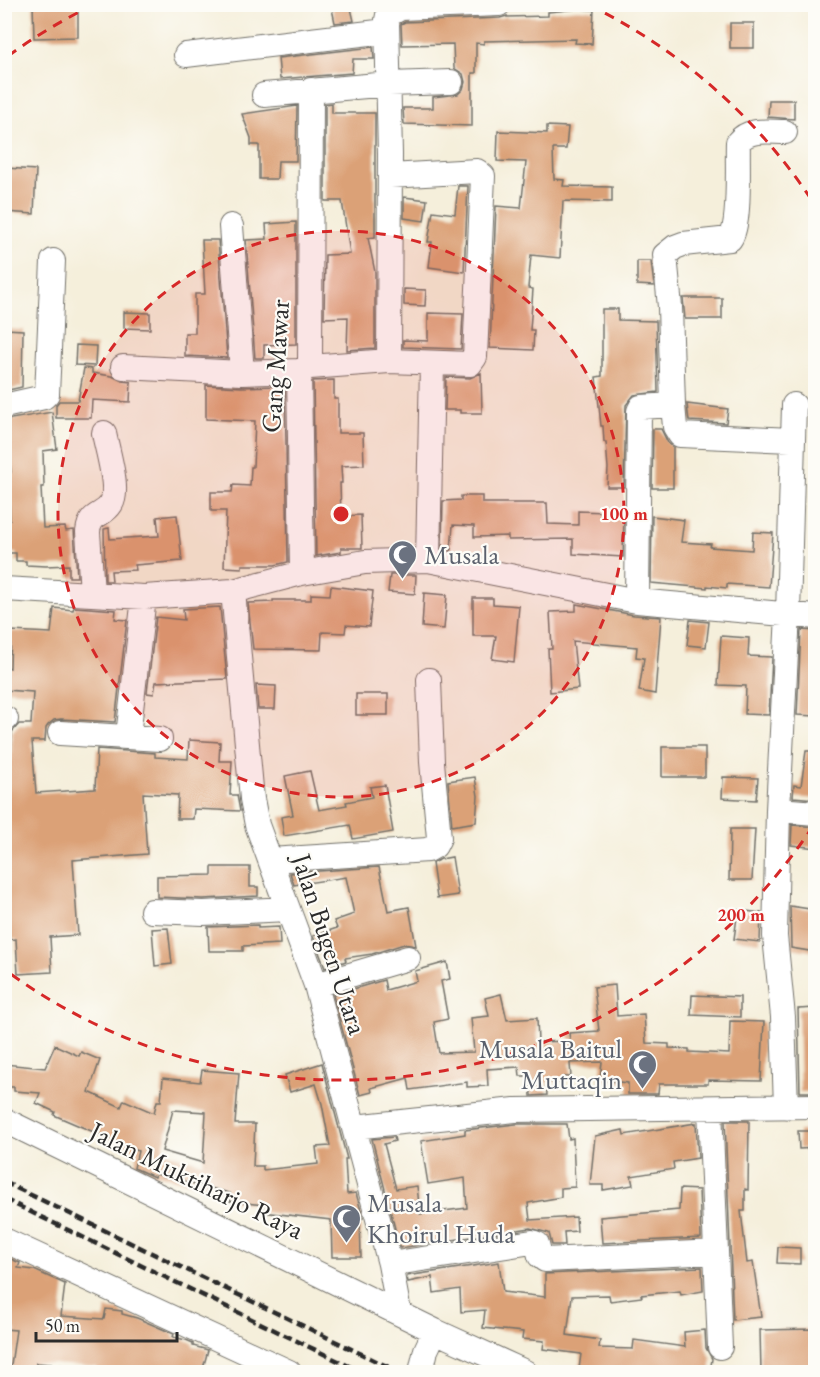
<svg xmlns="http://www.w3.org/2000/svg" width="820" height="1377" font-family="'EB Garamond',serif">
	<rect width="100%" height="100%" fill="#fdfcf7"/>
	<filter id="ink" filterUnits="userSpaceOnUse"><feTurbulence type="fractalNoise" baseFrequency=".0167" numOctaves="2"/><feDisplacementMap in="SourceGraphic" scale="12" xChannelSelector="R" yChannelSelector="G"/><feConvolveMatrix kernelMatrix="1 2 1 2 8 2 1 2 1" color-interpolation-filters="sRGB"/></filter>
	<filter id="wash" filterUnits="userSpaceOnUse"><feTurbulence type="fractalNoise" baseFrequency=".008" numOctaves="4" result="noise"/><feDisplacementMap in="SourceGraphic" scale="24" xChannelSelector="R" yChannelSelector="G"/><feGaussianBlur stdDeviation="1.35" result="paint"/><feColorMatrix in="noise" values="0 0 0 0 0 0 0 0 0 0 0 0 0 0 0 0 0 1.4 0 .05"/><feComposite in="paint" operator="in"/></filter>
	<g filter="url(#wash)">
		<rect width="100%" height="100%" fill="#f5efdb"/>
		<g id="blocks">
			<path fill="#dba177" fill-rule="evenodd" d="M33,4H78V37L34,38Z
				M331,4H350L354,21L335,23Z
				M578,9L594,10L592,44L575,43L576,39L484,41V44L476,43V73H472V126L404,124L403,108H433V97L458,94L463,89L465,82L463,74L454,68L453,44L402,45L401,24L405,22L500,18L507,16V17L548,16V12Z
				M730,23H754V48H730Z
				M373,47L374,59H353L352,73L280,79L278,58Z
				M769,100H794V119L768,117Z
				M332,103V113H375V237L368,238L375,272V348L347,350L348,317L324,318L325,255L350,254L342,201H325V104Z
				M297,106L296,161H278L277,179H259V145H251V138L242,114Z
				M547,126L568,127L566,149H553L554,179L564,180L563,186L612,187V202L563,201L560,258L531,255L528,288L533,289L530,330H534L533,350L490,348L496,206L521,208L526,162L497,161L498,131L547,133Z
				M6,168L36,170L34,214L5,212Z
				M458,186H468L464,272L429,267L432,242H428L433,211L455,214Z
				M404,197L427,200L424,221L404,218Z
				M296,222V344L264,345V358H255L246,240L267,239L266,224Z
				M202,240H218L227,358L185,356V333H195V294H205Z
				M637,261H651L654,286L637,285Z
				M404,289L426,290L425,306L404,305Z
				M683,298H722V319H685Z
				M602,309H618V320L656,321L658,392L634,395L626,405L624,487H607L608,468L606,442H604L603,426H601L596,377L602,376Z
				M124,312L150,313V329L124,328Z
				M428,313L463,314L461,349L403,347V340L428,341Z
				M5,329L23,330L22,387L4,391Z
				M76,345L96,346L95,366L75,365Z
				M84,368L92,369V373L112,376L122,381L131,382L130,402L92,400L91,418H56V405L59,401H78Z
				M481,373L482,413H460V410H445L446,377L470,378Z
				M334,380V399H338V433H363L364,465L341,466L342,483H340L341,516L361,515L362,548H341V552L316,556L313,381Z
				M206,385L241,387L285,386L288,562L275,565H242V568L224,567L226,511H211V492H232L233,485L250,486L251,467H253L255,421L206,419Z
				M687,404L728,409L726,423L689,421Z
				M52,412L57,449L43,451L44,487H41L43,528L65,527L66,531L74,530L77,577H69V565L46,566L26,565V561H16V553H4V520H10L8,472H11L5,420Z
				M653,429H661L668,443L673,447V488H652Z
				M461,496H482V503H547L548,524L578,525V511L606,512V511L624,513L623,557L573,554V539L508,540V536L474,537V526L453,525L451,550L442,548L443,501L461,500Z
				M177,515L182,561L135,565L136,570L111,571L112,581H105L104,529L109,528L110,539L159,536L157,517Z
				M652,516L684,520L681,542L711,544L710,547L752,550L753,532L773,533L769,587L727,584V588L707,586V588L651,583Z
				M390,575H416L415,594L388,592Z
				M331,586L373,591L369,627L346,625L345,633L322,632L321,650L253,649L248,603L273,602V600H311V594L330,595Z
				M424,593L447,595L444,629L422,627Z
				M473,598H493V604L519,606L514,662L492,659L496,636H473Z
				M576,604L634,615L661,617L655,694L639,691L644,658L636,657L637,647L573,641L578,689L550,692L548,649H552L550,612L576,611Z
				M74,607L116,610L115,619L127,620L115,722L61,719L54,720L48,725L46,728L45,741H32L36,793L95,789L97,749L155,753V757L188,759L189,740L220,742L219,761H232L230,795H237L240,811L194,809L193,819H177L178,795L143,793L147,854L73,860L78,935L50,937L52,972L18,974L16,939L4,940V760H11L12,732L19,724H31L33,692L5,690L6,667L10,668L11,631L51,633L54,608L73,610Z
				M220,607L227,679L156,682L154,694L147,693L156,617L184,620L183,609Z
				M690,620L709,622L706,647L687,645Z
				M801,630L816,631V716L797,715Z
				M721,636L749,638L748,656L772,657L769,715L745,714L746,686L718,685Z
				M256,685L276,686L275,709H258Z
				M356,694H388V715H356Z
				M662,747H705V777H662Z
				M806,751H816V799L793,797L794,785L801,786Z
				M310,771L319,810L347,805L346,802L372,797L370,787L385,785L393,832L353,839L350,825L284,836L281,817L293,815L285,776Z
				M475,777L478,796L476,822L452,826L448,781Z
				M723,777L758,778L756,800L722,798Z
				M792,825L816,827V848L791,845Z
				M730,829H755L752,880H729Z
				M452,857L458,895L437,898L432,863L441,859Z
				M212,867H250V887H258V896L203,899L157,897V876L212,875Z
				M379,867L388,911L409,907L416,946L404,944L372,954L345,958L346,961L325,968L313,936L337,928L334,921L354,914L346,877L294,885L290,873Z
				M790,906L816,910V952L791,948Z
				M738,910L761,913L760,942L734,939Z
				M258,925V928L279,927L280,944L243,946V951H209L208,927Z
				M168,928L172,964L155,966L152,929Z
				M447,962L450,979L441,981L448,1019L434,1022L439,1053L474,1052L471,1018L489,1016L485,998L501,994L507,1020L537,1018L538,1042L570,1041L569,1033L599,1031L594,987L615,985L617,1016L644,1014L646,1043L669,1044V1048L689,1049V1052L729,1054L730,1021L764,1022L761,1081L708,1080V1084H659L658,1094H628V1083L600,1080L602,1062L570,1063L571,1077H563V1082H546L547,1095L531,1096L530,1076H520L519,1067L487,1069L488,1086L467,1087V1082L410,1090L408,1078L371,1088L372,1092L360,1095L333,995L384,980L386,990L417,981L415,971Z
				M692,995L740,997V1017L691,1015Z
				M816,1008V1092H800L798,1009Z
				M55,1045L79,1056L81,1052L100,1060L89,1092L121,1107L124,1100L154,1113L157,1101H161L163,1078L200,1082L202,1070L239,1073L235,1124H255L253,1166H263V1170L318,1164L316,1147L330,1146L322,1104L316,1084L290,1092L285,1075L322,1063L347,1159H345L347,1194L356,1193L363,1218L360,1219L361,1257H332L331,1220L262,1212L263,1205L230,1201V1193L156,1174L155,1177L152,1176L134,1168L138,1151L54,1115L55,1112L36,1103L40,1093L14,1091V1087H4V1064L45,1068ZM173,1110L206,1112L203,1163L162,1151Z
				M725,1121H749L748,1190L745,1189V1211H741L747,1263L753,1262L761,1317L733,1320Z
				M696,1123L698,1158L673,1162L674,1169L631,1176L633,1185L603,1190V1185H590L595,1136L623,1130L624,1135Z
				M516,1124H567L569,1139L573,1138L575,1187L561,1188V1197L528,1203L530,1220L576,1217L577,1231L564,1232L565,1245H552L549,1233L530,1228L400,1248L372,1139L394,1137L395,1141L384,1144L396,1189L417,1186L420,1214L467,1208L465,1178L428,1184L421,1141L465,1134V1130Z
				M798,1131H816V1148L799,1149Z
				M680,1189L699,1190L701,1238L602,1243L600,1217L679,1210Z
				M778,1247L800,1248V1264L777,1263Z
				M4,1256L20,1263L18,1268L34,1270L65,1284L61,1316L104,1319L106,1309L122,1311V1314L137,1318L174,1334L173,1337L186,1340L193,1343V1346L208,1350L202,1372H95L96,1367L36,1363L34,1372H10L16,1330L4,1329Z
				M499,1262L503,1292L545,1297V1274L702,1267L703,1291L681,1295L680,1291L641,1295L642,1297L610,1301L609,1295L572,1296L567,1335L600,1340L599,1348L633,1349L634,1340L685,1347L684,1332L705,1330L706,1348L712,1359L710,1372H606L579,1369L581,1354L543,1349L544,1341L522,1339L523,1332L483,1328L485,1310L461,1312L460,1289L434,1293L432,1277L408,1282L407,1276Z
				M816,1329V1372H761L760,1330Z"/>
		</g>
	</g>
	<g filter="url(#ink)">
		<use href="#blocks" fill-opacity="0" stroke="#727069" stroke-width="1.5"/>
		<g fill="none" stroke-linecap="round" stroke-linejoin="round">
			<defs>
				<path id="minor" d="M423,7L499,4
					M186,55L386,31
					M264,95L389,84L451,82
					M231,226L242,373
					M389,361L390,154L387,20L388,15L401,8L423,7V4
					M123,367L242,373L299,371
					M310,367L311,90
					M673,405L675,427L680,435L791,440
					M4,406L44,397L47,394L53,261
					M428,560L432,364
					M302,573L299,371L310,367L389,361L470,364L475,357L483,176L477,171L390,176
					M4,589L144,597L233,591L302,573L365,562L428,560L637,601L816,617
					M233,591L252,799L257,825L316,985L390,1264L399,1312
					M92,593L88,532C90,512 103,517 111,504C120,490 107,450 104,433
					M637,601L639,411L641,407L673,405L670,307L665,255L675,247L683,244L730,239C741,224 737,163 738,142C749,128 768,132 785,132
					M4,719H6
					M60,733L160,739
					M128,736L144,597
					M778,810L816,813
					M270,860L428,850L435,846L439,838L432,762L429,680
					M152,911L203,913L288,909
					M316,985L408,958
					M786,1107L783,1017L775,936L778,810L788,614L794,405
					M710,1108L720,1347
					M4,1120L435,1331L525,1372
					M354,1127L515,1110L816,1106
					M4,1240L289,1372
					M390,1264L532,1242L537,1244L540,1256L545,1260L716,1252
					M421,1372L426,1350L435,1331"/>
			</defs>
			<use href="#minor" stroke="#727069" stroke-width="26"/>
			<use href="#minor" stroke="#fff" stroke-width="24"/>
			<path stroke="#2b2b2b" stroke-width="4.5" stroke-dasharray="9 4.5" stroke-linecap="butt" d="M4,1182L399,1372
				M4,1199L361,1372"/>
		</g>
	</g>
	<circle cx="341" cy="514" r="283" fill="#d62828" fill-opacity=".12"/>
	<g fill="none" stroke="#d62828" stroke-width="3" stroke-dasharray="10 8">
		<circle cx="341" cy="514" r="283"/>
		<path d="M813 826A566 566 0 0 1 8 972M8 56A566 566 0 0 1 93 5M589 5A566 566 0 0 1 813 202"/>
	</g>
	<defs>
		<symbol id="mosque-pin" viewBox="-11 -11 22 30"><path d="M0 17L-7.5 6A9.5 9.5 0 1 1 7.5 6Z" fill="#6b7280" stroke="#fdfcf7"/><path d="M3.5-4.9A6 6 0 1 0 3.5 4.9A5 5 0 1 1 3.5-4.9Z" fill="#fff"/></symbol>
	</defs>
	<g fill-rule="evenodd">
		<use href="#mosque-pin" x="386" y="538" width="33" height="45"/>
		<use href="#mosque-pin" x="626" y="1048" width="33" height="45"/>
		<use href="#mosque-pin" x="330" y="1202" width="33" height="45"/>
	</g>
	<g text-anchor="middle" dominant-baseline="central" stroke-width="4.5" stroke-linejoin="round" paint-order="stroke">
		<g font-size="27" fill="#2b2b2b" stroke="#fdfcf7">
			<text transform="translate(275 366) rotate(-86)">Gang Mawar</text>
			<text transform="translate(330 944) rotate(72)">Jalan Bugen Utara</text>
			<text transform="translate(197 1180) rotate(26)">Jalan Muktiharjo Raya</text>
		</g>
		<g font-size="27" fill="#5b616d" stroke="#fdfcf7" text-anchor="start">
			<text x="424" y="554">Musala</text>
			<text x="622" y="1048" text-anchor="end">Musala Baitul<tspan x="622" dy="31">Muttaqin</tspan></text>
			<text x="367" y="1202">Musala<tspan x="367" dy="31">Khoirul Huda</tspan></text>
		</g>
	</g>
	<circle cx="341" cy="514" r="9" fill="#d62828" stroke="#fdfcf7" stroke-width="3"/>
	<g font-size="18" text-anchor="middle" font-weight="bold" fill="#d62828" stroke="#fdfcf7" stroke-width="4.5" stroke-linejoin="round" paint-order="stroke">
		<text x="624" y="520">100 m</text>
		<text x="741" y="921">200 m</text>
	</g>
	<rect width="820" height="1377" fill="none" stroke="#fdfcf7" stroke-width="24"/>
	<path d="M36 1332v9h141v-9" fill="none" stroke="#2b2b2b" stroke-width="3"/>
	<text x="45" y="1332" font-size="18" fill="#2b2b2b" stroke="#fdfcf7" stroke-width="4.5" paint-order="stroke">50 m</text>
</svg>
